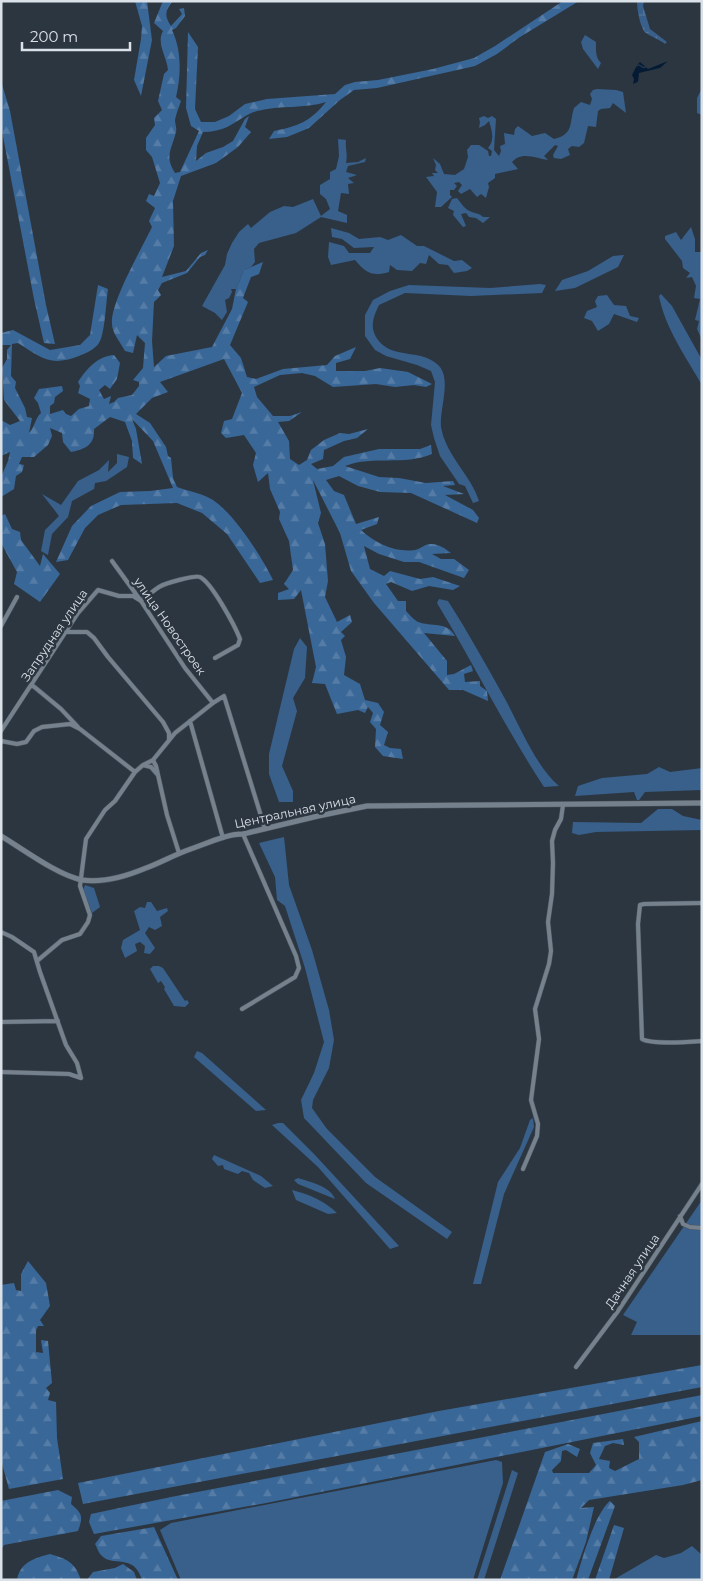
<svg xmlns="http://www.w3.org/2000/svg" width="703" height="1581" font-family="Montserrat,sans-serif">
	<defs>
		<pattern id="forest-firs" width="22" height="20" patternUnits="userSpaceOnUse" patternTransform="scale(1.25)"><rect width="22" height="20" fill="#396797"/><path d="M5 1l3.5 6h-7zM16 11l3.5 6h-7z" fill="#557ca6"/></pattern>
		<pattern id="wetland-marsh" width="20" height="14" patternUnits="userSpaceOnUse" patternTransform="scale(1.25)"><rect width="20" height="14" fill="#38608b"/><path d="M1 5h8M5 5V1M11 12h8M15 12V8" fill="none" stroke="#54769b"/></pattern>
		<pattern id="water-ripples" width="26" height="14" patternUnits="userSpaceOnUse" patternTransform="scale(1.25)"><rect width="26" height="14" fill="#041b33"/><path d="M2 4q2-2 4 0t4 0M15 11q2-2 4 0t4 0" fill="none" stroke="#283c51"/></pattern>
	</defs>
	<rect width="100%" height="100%" fill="#2c3641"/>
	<path fill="#38608b" d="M585,35L596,42C596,50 595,57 601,63L598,69L583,49L581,42Z
		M702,88V115L697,113V98Z
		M597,89L616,90L623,92L626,113L613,103L610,108L601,109L598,111L596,127L588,126L584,143L579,147L572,146L568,149L570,155L561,159L554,158L553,155L558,146L555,145L544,156L548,160C535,158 522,151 512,162L518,169L495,174V178L488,183L489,187L486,198L481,194L477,197L470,189L461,194L458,191L462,185L459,182L454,183L457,186L454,190H450V195L452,197L441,207H435L437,192L426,177L434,176L432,173H438L435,170L436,165L433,158L440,164L444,174L455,175L464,169L468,157L467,150L471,145H479L488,151L489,156H491L492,151L488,148C495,140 492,131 489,121L485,125L479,128L480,122L479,118L484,116L488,118L492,116L496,119L494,150L499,156L501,151L500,146L505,144L504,133L514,135L515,129L518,126L532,136L545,133L554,139C574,134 569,124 574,108L581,102L590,105L592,99L590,94L593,90Z
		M338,139L346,140C345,148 348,154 346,163L358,162L366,158L365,162L348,166L346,172L357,175L348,178L354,183L348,184L349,194L341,193L338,211L347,215V223L321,217L296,233L259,243L254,249L255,262L251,267L244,270L236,289H231L232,292L229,298L225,300L227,312L222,320L215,313L202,306L225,265L227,254L232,243L239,232L248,224L251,228L270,212L284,206L293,207L313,199L321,216L330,209L326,199L320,194V185L330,179V172L336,169L339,156Z
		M457,198C461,203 465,210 472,212C477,214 479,213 483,217H490L483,223L476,218L469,217L466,213L461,214L466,226L463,227L453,215L454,211L448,208L452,199Z
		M691,227L695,239V252H702V340L697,329L699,321L695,320L700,299L694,298L696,286L692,277L686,278L690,273L683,268L682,261L665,239V236L676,232L681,240Z
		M331,228L349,233L359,239L380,237L388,240L401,235L417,246H424L454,261L462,260L472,268L467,271L454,273L448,265L439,264L429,255L426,264L420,263L412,271L397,270L390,265L389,272C372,277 366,273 355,260L331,265L328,257L329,242L344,246L349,253H370L374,247L354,248L342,239L332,237Z
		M624,255L618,267L575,288L555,291L562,280L588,271L613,256Z
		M540,284L546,285L542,293L471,296L405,293L379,305C373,317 369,328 378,340C392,359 420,349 437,364C453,377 439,409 441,427C446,456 471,475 479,501L473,503L465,486L459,484L440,456L434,438L431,425L435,382L431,371L417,365L386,356L375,350L365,336V315L373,300L390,291L409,285L490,288Z
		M661,294L672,306L702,360V385C686,357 665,328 659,296Z
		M607,295L614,305L626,306L630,316L639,318L637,322L614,314L609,324L598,331L592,321L584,318L587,311L597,307L595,301L598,296Z
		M117,454L129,457L127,467L106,481L95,483L94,489L72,501L68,517L52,534L48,555L41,551L45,530L59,516L42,494L61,505L78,481L99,470L109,460L108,472L117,463Z
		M439,599L448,601C468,632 486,665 504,697C519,724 536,767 559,786L544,787C505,728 474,664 437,603Z
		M300,638L307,647L305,678L293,698L297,711L282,766L293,791V802H279L269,774V754L294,649Z
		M659,767L670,772L702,768V790L645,792L639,800H637L634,792L575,796L578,786L602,778L647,774Z
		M658,809H672L683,816L702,820V830L596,832L579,835L572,833L573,822L641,823Z
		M284,837L289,885L312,950L329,1010L334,1040L329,1068L313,1100L312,1108L327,1129L375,1177L452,1232L447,1239L366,1183L304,1118L301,1100L314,1073L324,1042L305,968L285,906L277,900L275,877L259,843Z
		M85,885L94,888L100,907L92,913L83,890Z
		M147,902H151L157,911L167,908L168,911L160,917L162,926L155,930L149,927L145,933L155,948L150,954L144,953L145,946L140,942L135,944L137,951L125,958L121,948L123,940L140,930L134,911L140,907L145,908Z
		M153,966H159L163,968L185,1001L187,1000L189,1003L185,1007L174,1006L164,989L165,987L161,981L158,983L150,969Z
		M197,1051L202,1053L266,1110L256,1111L194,1057Z
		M533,1118L534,1127L504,1194L481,1284H473L498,1182L520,1148L530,1120Z
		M278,1123H283L315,1155L399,1246L390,1249L318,1167L272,1125Z
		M214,1155L261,1176L273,1186L265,1188L253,1180L249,1173L242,1171L238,1174L224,1169L223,1165L218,1166L212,1159Z
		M298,1178C310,1182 330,1186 335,1199L298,1184L294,1180Z
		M292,1190C308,1194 325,1201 337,1213L328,1214L296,1200Z
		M702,1200V1335H631L637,1322L623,1315Z
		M496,1460L502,1462L503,1483L473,1580H181L160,1530L171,1523Z
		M512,1470L518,1473L484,1580H477Z
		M692,1546L702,1555V1580H613L656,1555L664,1558L681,1553Z"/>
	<path fill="url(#forest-firs)" d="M135,1H147L152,40L141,96L134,80L141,39L142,26Z
		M163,1H173C165,10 164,16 171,26L182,14L179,9L184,8L185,16L176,28L172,30C182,51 181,76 176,97L181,101C179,107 176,114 175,120C175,124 177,128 176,132C172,149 164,156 175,173L180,172L199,131L191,126L186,108L188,32L198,47L195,109L201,122H215L229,116L245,104L267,99L335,94L345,85L355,82L378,80L433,69L474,58L495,46L563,1H579L520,37L497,54L475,66L377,88L354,90L340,100L309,128L287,137L269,139L274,131C298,126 310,122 326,102C304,109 280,105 257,111C246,114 239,121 229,126C221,130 212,132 203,132L197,146L196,161L206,153L223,147L233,141L245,119L249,116L245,127L251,132L238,147L216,163L181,176L173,201L174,246L162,277L186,271L201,253L208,250L205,255L200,257L187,273L162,283L158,290L161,295L154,302L152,341L154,367L166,356L212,347L232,309L236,289L244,270L263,262L259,274L251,277L243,298L248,302L230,345L241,358L247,377L256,379L283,369L327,365L335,356L356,347L350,359L336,363V371H365L380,368L408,372L432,384L426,387L414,385L395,387L376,384L333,387L315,376L302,373L280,375L254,387L257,397L273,416H290L302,412L289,421L278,422L289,441L290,459L299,465L307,460L311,450L324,440L340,433L349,434L368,429L357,438L344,441L324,450L323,459L311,464L317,469L333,466L344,457L379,449H420L431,445L432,454C404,466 373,455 345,466L379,477L399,478L426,483L453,481L455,485L443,486L464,494L445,495L473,510L479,518L477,523L411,493L380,492L358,486L339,476L326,480L334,491L344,495L356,524L379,517L377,524L361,530C375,543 395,553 415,550C420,549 425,544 430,544C438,543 446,549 451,553L432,554L441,559H454L469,570L464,578L419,562H404L379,554L364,546L370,569L384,576L390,571L420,579L433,577L460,586L453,590L429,586L412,591L391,582L386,584L398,601H406V611C409,614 414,620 418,622C431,627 447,621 455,636L424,633L447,661V675L454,674L471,665L473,671L464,674L465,682L480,681V686L487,691L488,701L463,690H449L374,603L351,571L340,533L313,480L321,513L318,523L325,544L328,581L325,597L337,622L350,615L352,622L341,632L345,636L341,640L346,657L344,675L360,684L365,700L378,703L384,712L380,725L388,732L384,745L390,748L401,749L403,759L383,756L375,747L376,729L370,722L373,713L368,707L365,713L358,710L337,714L325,684L312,683L316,667L301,590L294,599L278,600V593L289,589L284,584L293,570L289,541L279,519L280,512L270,489L268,473L258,482L253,465L256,453L244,435L226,438L221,433L224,421L232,419L242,393L224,359L160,382L168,392L152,398L136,414L150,423L166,447L168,456L171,458L173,478L177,487C188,491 204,494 213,500C236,516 261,556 273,580L260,583L227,534L202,513L177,503L121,505L98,515L85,528L68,560L56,562L72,526L91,506L120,492L150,491L173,488L153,441L132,419L136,429L142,464L133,458L132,441L125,422L110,417L94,429C95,445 85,449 71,452L63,442L62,433L50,428L52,436L48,445L34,457H22L19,464L24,465L22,472L16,476L14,489L1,497V477L8,461L10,452L1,456V420L10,425L20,421L4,400L2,368L7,359V350L11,345H1V333L13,330L50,350L80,345L90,335L98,285L108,289C106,302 105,334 99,343C94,350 86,353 79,356C50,367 42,358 18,343L12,344L11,376L16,382L15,388L25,408L27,417L32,418L29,433C35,427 35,418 41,413L38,403L34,398L39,389L62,386L63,391L55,397L54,403L50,406V414L63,410L66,414L71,416L79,409L89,406L90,399L78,393L80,386L78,382C86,369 98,356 114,355L120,363L117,379L110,389L105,385L99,390L104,399L111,396L109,404L114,402L118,398L132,395L139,386V382L133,380L143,368L145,343L137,335L133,353L125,351C121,343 112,333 112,324C110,303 142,248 152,227L149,221L155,208L146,201L149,194L154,196L160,183L152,157L146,150V138L155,125L154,118L162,110L158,101L164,74L168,70C167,57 156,43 163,31L154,23Z
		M1,81L10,111L46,305L55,344L44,343L34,299L1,126Z
		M5,514L12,529L20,532L21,540L40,566L43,554L60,574L40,602L14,584L17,572L1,543V516Z
		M28,1261L46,1283L50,1306L40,1320L44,1326H38L36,1330V1352L43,1353L41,1340L48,1341L52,1383L46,1388L50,1393L48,1400L56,1402L57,1438L63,1479L9,1489L1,1460V1285L14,1283L16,1290L21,1291V1274Z
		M702,1365V1387L83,1504L78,1483L439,1411Z
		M702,1395V1416L266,1503L94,1534L89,1522L91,1514L171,1497Z
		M702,1421V1480L683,1485L589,1500L581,1508L594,1507L586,1542L572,1580H500L545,1452L568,1444L580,1449L577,1457L566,1450L562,1451L561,1461L552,1470L553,1473H589L596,1465L590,1453L593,1443L623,1439L624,1445L613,1443L605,1446L599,1459L610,1461L609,1468L615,1471L639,1459V1442L634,1437Z
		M58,1490L72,1497L71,1504C83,1514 83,1517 78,1531L4,1545L1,1550V1501Z
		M610,1501L615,1506L588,1580H576C582,1559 594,1515 610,1501Z
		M614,1525L624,1528L609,1580H595Z
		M154,1527L178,1580H142C134,1552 112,1568 101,1555C98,1552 97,1547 95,1544L101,1536Z
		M50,1554C67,1559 75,1562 81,1580H17C20,1562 35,1558 50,1554Z
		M123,1564L134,1572L137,1580H87L93,1572L115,1568Z"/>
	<path fill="url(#wetland-marsh)" d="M637,1H644L643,6L650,29L667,42L665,44C659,39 652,37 646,33C640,28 637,9 637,1Z"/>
	<path fill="url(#water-ripples)" d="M668,61L660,68L639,73L638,82L633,84L634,79L632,75L637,65L640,62L648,69Z"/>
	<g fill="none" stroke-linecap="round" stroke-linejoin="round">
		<defs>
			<path id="minor" d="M112,561L141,601L185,668L213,703
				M1,626L17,597
				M67,632H87L94,638L108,657L163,722L169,733V740
				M32,685L61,709L78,727
				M190,721L223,838
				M1,731L78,613L98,590L119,596H133L141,601C147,596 153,591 159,587C165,583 195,575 200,577C212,583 235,626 240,639L238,645L215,658
				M1,741L17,744L26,742L34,731L42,727L70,724L80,729L135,772L143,765L151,767L157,774
				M153,760L156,766L167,815L179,853
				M143,765L153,760L175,733L213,703L224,696L265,829
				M702,903L644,904L640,905L638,924L642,1039C653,1045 688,1042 702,1041
				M1,932L12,937L34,952L40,972L66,1045L77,1063L81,1078
				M37,961L62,940L80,934L88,922L90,915L80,886L86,839L105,810L115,801L135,772
				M242,1009L295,977L299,968L296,956L243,834
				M1,1022L58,1021
				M1,1072L69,1074L81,1078
				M523,1169L537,1136L538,1124L531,1100L539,1039L535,1009L549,964L551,951L548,922L552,894L553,863L552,841L555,830L561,819L563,805
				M680,1216L683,1224L690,1227L702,1228
				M576,1367L618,1311L702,1184"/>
			<path id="tertiary" d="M1,836C23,849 57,875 82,880C103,883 127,876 146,868C160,863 174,855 188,850C206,844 225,834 243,834L318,816L367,806L702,803"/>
		</defs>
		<use href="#minor" stroke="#4c555e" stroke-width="5"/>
		<use href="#tertiary" stroke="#4c555e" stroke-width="6"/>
		<use href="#minor" stroke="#75818d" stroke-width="4"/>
		<use href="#tertiary" stroke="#75818d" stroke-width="5"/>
	</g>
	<g text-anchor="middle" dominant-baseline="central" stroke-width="5" stroke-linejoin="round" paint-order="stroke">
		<g font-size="12" fill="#dbe1e8" stroke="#2c3641">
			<text transform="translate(170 626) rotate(55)">улица Новостроек</text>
			<text transform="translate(54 635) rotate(-56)">Запрудная улица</text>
			<text transform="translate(295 811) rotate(-12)">Центральная улица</text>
			<text transform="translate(632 1271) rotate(-56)">Дачная улица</text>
		</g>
	</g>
	<rect width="703" height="1581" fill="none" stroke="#dbe1e8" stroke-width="5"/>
	<path d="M22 42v8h108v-8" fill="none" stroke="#dbe1e8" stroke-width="2.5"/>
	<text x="30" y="42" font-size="15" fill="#dbe1e8" stroke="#2c3641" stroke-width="4" paint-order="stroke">200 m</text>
</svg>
